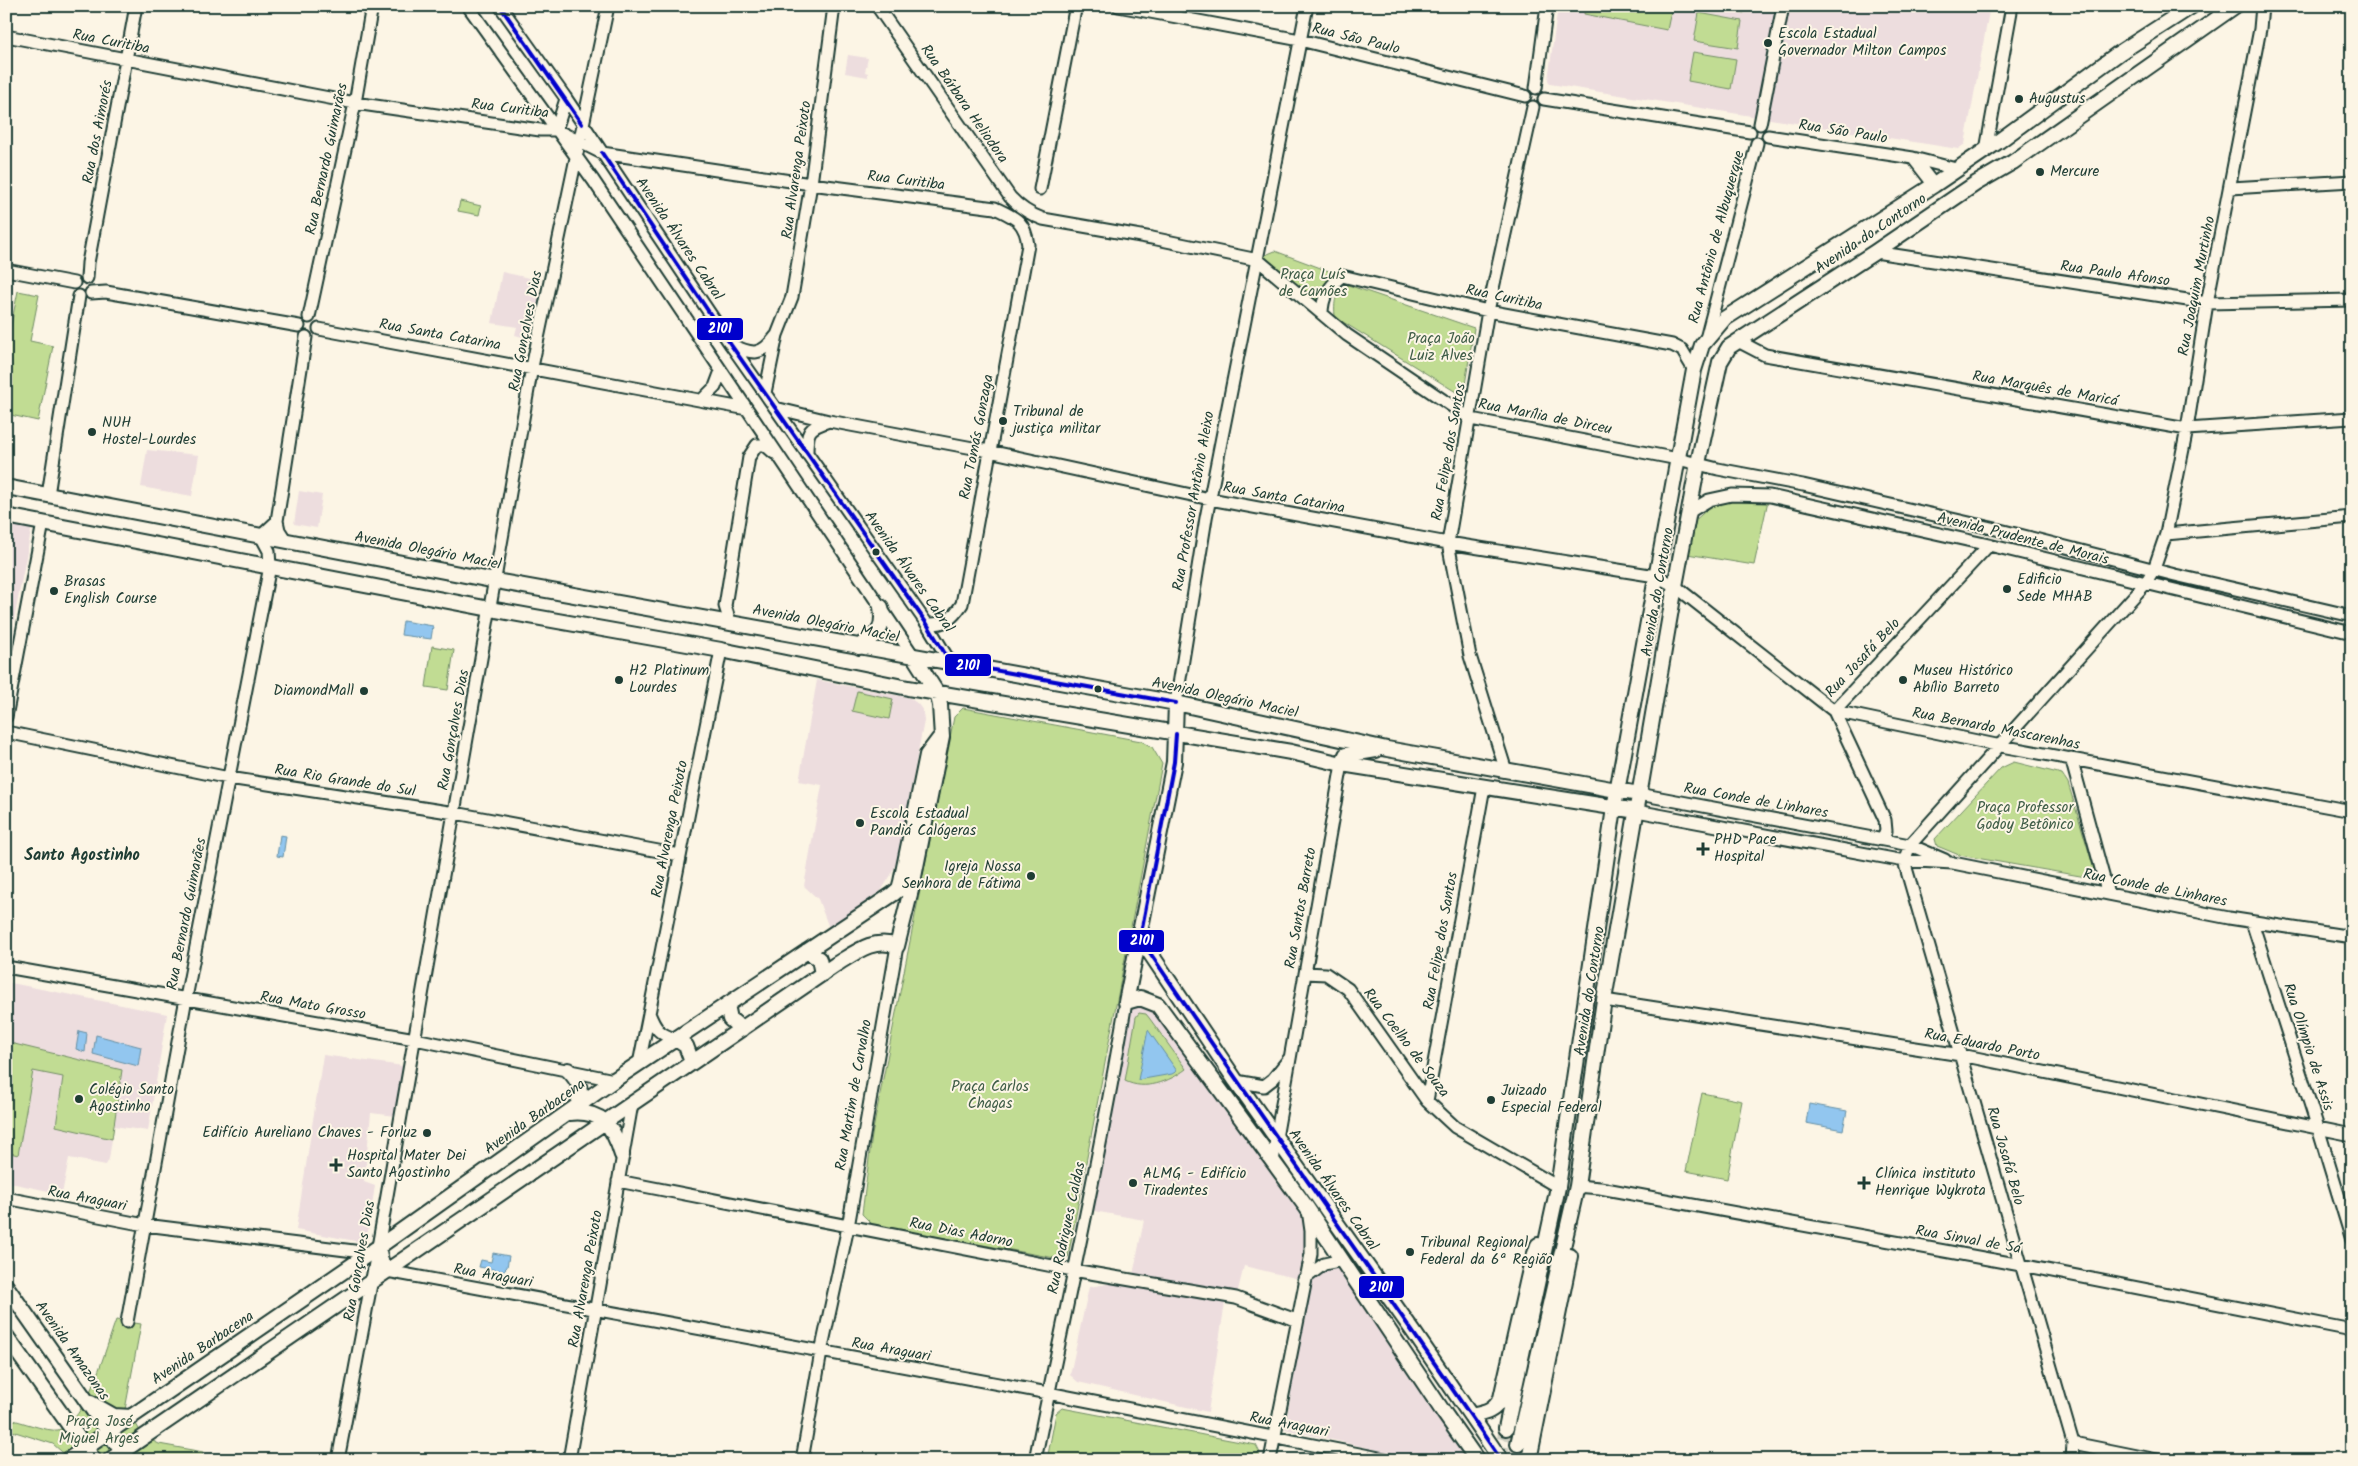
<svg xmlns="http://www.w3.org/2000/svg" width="2358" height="1466" font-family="Kalam,sans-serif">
	<rect width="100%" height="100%" fill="#fcf5e5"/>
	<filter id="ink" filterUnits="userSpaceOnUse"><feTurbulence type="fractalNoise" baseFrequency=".02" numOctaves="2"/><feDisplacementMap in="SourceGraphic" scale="10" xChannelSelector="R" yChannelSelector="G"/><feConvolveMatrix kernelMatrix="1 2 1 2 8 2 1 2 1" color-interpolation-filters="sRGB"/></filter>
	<g filter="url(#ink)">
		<path fill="#edddde" d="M1558,6H1990L1965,144L1958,149L1550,84L1548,80Z
			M848,55L868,58L865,72L868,73V77L845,73Z
			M502,272L534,279L530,296L539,298L530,339L515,335L517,327L492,323Z
			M147,450L199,455L192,496L141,487Z
			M299,491L322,495L317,528L294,524Z
			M6,522L32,526L6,661Z
			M817,680L910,698L918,704L923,711L924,721L897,861L891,875L881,891L829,928L818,899L804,886L822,785L799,781Z
			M6,982L167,1014L148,1131L114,1126L109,1159L106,1165L69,1158L62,1194L6,1182Z
			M1150,1000L1307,1208L1317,1254L1305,1278L1343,1260L1473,1454L1456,1460H1421L1285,1429L1304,1315V1280L1244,1266L1236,1298L1226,1296L1208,1412L1078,1382L1070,1375L1089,1287L1132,1280L1144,1220L1088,1210L1126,1002Z
			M323,1055L403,1066L396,1116L371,1113L364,1182L375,1186L366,1243L296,1230Z"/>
		<path fill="#c1dc93" stroke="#708c64" d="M1585,6H1672L1667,30L1584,14Z
			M1703,6H1745L1744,13Z
			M1699,13L1742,21L1738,48L1694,41Z
			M1693,52L1736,59L1731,89L1688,81Z
			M460,201L481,206L479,215L458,211Z
			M1275,251L1342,276L1322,309L1258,258Z
			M1348,285L1474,328L1464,391L1456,392L1335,317C1334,302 1334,293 1348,285Z
			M18,291L39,295L30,341L53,346L38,421L6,414V335H9Z
			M1769,496L1754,565L1687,554L1692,523L1711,506L1731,498Z
			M432,646L454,650L448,690L426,687Z
			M857,691L893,699L889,719L852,711Z
			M963,708L1141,741L1152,747L1162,764L1068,1257L1055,1258L873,1225L862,1214L872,1135L954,717Z
			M2014,762L2062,774L2068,783L2094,869L2086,877L1959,855L1937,846L1935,839L2001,768Z
			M1139,1013L1146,1014L1150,1019L1186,1069C1169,1082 1145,1091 1125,1081L1136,1017Z
			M6,1042L122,1070L112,1139L56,1126L63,1077L33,1071L18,1155L6,1152Z
			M1702,1093L1742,1101L1727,1179L1686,1171Z
			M116,1320L141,1324L124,1415L132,1417L143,1436L159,1444L203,1452L202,1460H71L53,1444L6,1429L9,1419C20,1421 48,1432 58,1430C87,1423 106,1346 116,1320Z
			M1062,1408L1256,1445L1260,1453L1258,1460H1047L1056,1413Z"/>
		<path fill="#92c6ef" stroke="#648fa4" d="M403,621L433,626L431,639L401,635Z
			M280,835L286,836L283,857L277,856Z
			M1148,1030L1177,1071L1172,1074L1138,1080Z
			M79,1031L87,1033L85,1052L76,1049Z
			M96,1035L141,1047L138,1066L93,1054Z
			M1809,1104L1847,1111L1843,1130L1806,1123Z
			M493,1253L509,1256L507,1267L503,1271L479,1267L481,1260L491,1262Z"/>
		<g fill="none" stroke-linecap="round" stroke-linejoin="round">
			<path stroke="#d0d0c2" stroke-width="14" stroke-dasharray="14 7" stroke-linecap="butt" d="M1500,1460L1506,1428
				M1516,1460L1518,1444"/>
			<defs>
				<path id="minor" d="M468,6L593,180L914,657
					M500,6L565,97L731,345L927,624L950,662
					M877,6L1010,197C1020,208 1029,214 1043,219L1152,238L1258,260L1347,335L1471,419L1678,459L1718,469L1803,485L2000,530L2175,575L2352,616
					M1118,6L1300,40L1525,96
					M6,36L355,103L540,130H556L602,153L811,184L995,208C1016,218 1025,221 1028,245L962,604C952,619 945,625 927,624
					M1536,88L1547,6
					M1544,99L1750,132
					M1760,124L1783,6
					M556,130L566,99
					M1768,136L1913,158L1956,169
					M1986,150L2012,6
					M1913,158L1934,185
					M2231,188L2352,181
					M1040,189L1075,10
					M1875,252L2207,303L2352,300
					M6,270L74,283
					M87,278L88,263L136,6
					M91,293L106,292L299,326
					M1322,314C1322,297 1329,286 1342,276L1488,311L1672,345L1682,350L1694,370
					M309,317L355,103L372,6
					M319,329L747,409
					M1706,339L1757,143
					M1738,341L1765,355L2187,429L2352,418
					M732,345C753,355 761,356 776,336
					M765,393L777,335L792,297L811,184L834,6
					M703,399L715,387L721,371
					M775,408L829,421L989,451L1210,499L1448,543L1656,576L1675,586L1834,711L2001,746L2352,811
					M807,454C807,432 807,428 829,421
					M48,495L79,296
					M1689,512L1709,500L1732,495L1770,496L1989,545L2352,633
					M2166,534L2352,517
					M286,541L279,530L277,521L306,337
					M730,622L725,606L749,457L757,445H765L774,453
					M1176,703L1206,518L1307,6
					M6,717L43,523
					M6,732L229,778L455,813L680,855
					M2071,758L2108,894
					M1506,771L1470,656L1448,543L1488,311L1533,107
					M1639,794L1910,845L1945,860
					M1637,811L1899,860L1953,863L2229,918L2352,937
					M1883,839L1886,831L1885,820L1834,711L1989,545
					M2252,922L2318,1128L2352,1240
					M6,967L415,1039L614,1080
					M1305,973L1326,974L1348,989L1427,1101L1455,1127L1558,1187
					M1604,1000L1961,1055L2352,1135
					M649,1013C655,1029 660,1035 676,1039
					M639,1064L721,650
					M1236,1081L1264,1086L1273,1079L1289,1059
					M1427,1101L1484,787
					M1273,1163L1276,1138L1342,764
					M618,1181L1073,1270L1236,1298L1296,1320
					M1577,1186L1600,1188L2021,1265L2352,1330
					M6,1198L145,1225L370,1253
					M387,1271L1048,1393L1390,1460
					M1304,1279L1324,1264L1343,1260
					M127,1322L186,998L270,566L269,551L261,536L277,521
					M2073,1443L2157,1460
					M338,1460L378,1247L532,367L608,6
					M569,1460L632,1104
					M802,1460L821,1352L848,1227L897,946
					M1035,1460C1066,1307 1100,1156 1126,1002
					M1270,1460L1311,1254V1231L1308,1210
					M2072,1460L2073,1443L1904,861L1910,845L2145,584L2154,569L2166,534L2187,429L2207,303L2260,29L2262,6"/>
				<path id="major" d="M6,487L496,581L1176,703L1387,749L1639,794
					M6,516L490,609L721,650L908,688L1291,752L1342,764L1637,811
					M859,647C878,634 885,630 881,607
					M1176,703L1174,762L1126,1002L1140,998L1158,1005L1307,1208L1444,1413L1477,1460
					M1342,764L1346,755L1376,750
					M1140,938L1236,1081L1413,1331L1501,1460
					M807,951L819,959L822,974
					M727,1005L730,1019L742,1029
					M676,1039L686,1046L692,1062
					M568,1070C580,1082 583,1091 577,1107
					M569,1113C602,1109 613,1126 622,1155
					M378,1247L381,1261L387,1271
					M6,1286L128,1460
					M6,1336L94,1460
					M91,1403L114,1416L132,1417
					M1471,1416C1485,1413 1494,1412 1501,1398L1531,1265L1538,1245
					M1506,1428L1558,1187L1614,808L1694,370L1702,345L1724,319L1934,185L1999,141L2119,53L2192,6
					M1518,1444L1577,1186L1604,1000L1675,586L1698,463L1720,362L1729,347L1875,252L1975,184L2013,162L2235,6
					M68,1460L370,1253L614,1080L893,894L899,889L901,882L927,755L939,739
					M110,1460L835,965C855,953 873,937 897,946L913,882L942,737L940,705L937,693L914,657
					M1529,1460L1570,1256"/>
			</defs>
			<use href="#minor" stroke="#1f3d34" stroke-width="15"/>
			<use href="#major" stroke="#1f3d34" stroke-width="18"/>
			<use href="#minor" stroke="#fcf5e5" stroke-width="11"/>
			<use href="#major" stroke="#fcf5e5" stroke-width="14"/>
			<defs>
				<path id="bus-1" d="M500,6L582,124
					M602,153L731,345L927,624L950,662L1176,703
					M1176,734L1174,762L1140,938C1258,1114 1382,1285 1501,1460"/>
			</defs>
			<use href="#bus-1" stroke="#fcf5e5" stroke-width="8"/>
			<use href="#bus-1" stroke="#00c" stroke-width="4"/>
		</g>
	</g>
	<g fill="#1f3d34" stroke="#fcf5e5" stroke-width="2">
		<circle cx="1768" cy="43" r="5"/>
		<circle cx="2019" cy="99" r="5"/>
		<circle cx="2040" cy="172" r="5"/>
		<circle cx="1003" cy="421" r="5"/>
		<circle cx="92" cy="432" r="5"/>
		<circle cx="876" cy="552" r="4.5"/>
		<circle cx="2007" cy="589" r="5"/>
		<circle cx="54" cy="591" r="5"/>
		<circle cx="619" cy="680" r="5"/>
		<circle cx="1903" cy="680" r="5"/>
		<circle cx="1098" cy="689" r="4.5"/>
		<circle cx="364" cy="691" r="5"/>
		<circle cx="860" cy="823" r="5"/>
		<path d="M1700.5 841.5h5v5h5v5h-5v5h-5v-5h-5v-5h5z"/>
		<circle cx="1031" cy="876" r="5"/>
		<circle cx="79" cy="1099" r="5"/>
		<circle cx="1491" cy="1100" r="5"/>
		<circle cx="427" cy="1133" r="5"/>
		<path d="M333.5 1157.5h5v5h5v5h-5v5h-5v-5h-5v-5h5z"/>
		<circle cx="1133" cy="1183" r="5"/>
		<path d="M1861.5 1175.5h5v5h5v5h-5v5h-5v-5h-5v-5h5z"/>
		<circle cx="1410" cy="1252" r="5"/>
	</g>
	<g text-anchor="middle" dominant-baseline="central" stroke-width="4" stroke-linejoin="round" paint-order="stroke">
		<g font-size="15" fill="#1f3d34" stroke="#fcf5e5" text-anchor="start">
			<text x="1778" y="34">Escola Estadual<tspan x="1778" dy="17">Governador Milton Campos</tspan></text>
			<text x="2029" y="99">Augustus</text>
			<text x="2050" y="172">Mercure</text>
			<text x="1013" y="412">Tribunal de<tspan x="1013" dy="17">justiça militar</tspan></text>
			<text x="102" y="423">NUH<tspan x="102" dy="17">Hostel-Lourdes</tspan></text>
			<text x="2017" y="580">Edificio<tspan x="2017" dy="17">Sede MHAB</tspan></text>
			<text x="64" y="582">Brasas<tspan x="64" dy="17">English Course</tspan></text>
			<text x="629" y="671">H2 Platinum<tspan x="629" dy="17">Lourdes</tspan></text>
			<text x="1913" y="671">Museu Histórico<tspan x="1913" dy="17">Abílio Barreto</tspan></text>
			<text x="354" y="691" text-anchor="end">DiamondMall</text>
			<text x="870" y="814">Escola Estadual<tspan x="870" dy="17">Pandiá Calógeras</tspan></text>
			<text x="1714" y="840">PHD Pace<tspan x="1714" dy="17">Hospital</tspan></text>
			<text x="1021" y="867" text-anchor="end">Igreja Nossa<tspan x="1021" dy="17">Senhora de Fátima</tspan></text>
			<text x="89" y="1090">Colégio Santo<tspan x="89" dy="17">Agostinho</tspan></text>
			<text x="1501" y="1091">Juizado<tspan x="1501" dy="17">Especial Federal</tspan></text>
			<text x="417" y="1133" text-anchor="end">Edifício Aureliano Chaves - Forluz</text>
			<text x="347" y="1156">Hospital Mater Dei<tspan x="347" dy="17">Santo Agostinho</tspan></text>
			<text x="1143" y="1174">ALMG - Edifício<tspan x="1143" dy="17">Tiradentes</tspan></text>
			<text x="1875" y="1174">Clínica instituto<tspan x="1875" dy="17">Henrique Wykrota</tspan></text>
			<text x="1420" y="1243">Tribunal Regional<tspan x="1420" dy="17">Federal da 6ª Região</tspan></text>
		</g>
		<g font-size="15" fill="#1f3d34" stroke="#fcf5e5">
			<text transform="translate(1356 39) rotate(14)">Rua São Paulo</text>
			<text transform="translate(111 42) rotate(11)">Rua Curitiba</text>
			<text transform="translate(964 104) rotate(55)">Rua Bárbara Heliodora</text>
			<text transform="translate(510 109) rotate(7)">Rua Curitiba</text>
			<text transform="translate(98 132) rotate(-79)">Rua dos Aimorés</text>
			<text transform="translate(1843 132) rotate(9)">Rua São Paulo</text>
			<text transform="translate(327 159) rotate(-78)">Rua Bernardo Guimarães</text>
			<text transform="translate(797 170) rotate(-82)">Rua Alvarenga Peixoto</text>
			<text transform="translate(906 181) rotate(7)">Rua Curitiba</text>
			<text transform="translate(1871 234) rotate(-34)">Avenida do Contorno</text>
			<text transform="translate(1717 237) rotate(-75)">Rua Antônio de Albuquerque</text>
			<text transform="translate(679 239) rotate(56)">Avenida Álvares Cabral</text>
			<text transform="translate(2115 274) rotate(8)">Rua Paulo Afonso</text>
			<text transform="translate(2197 286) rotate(-79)">Rua Joaquim Murtinho</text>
			<text transform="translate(1504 298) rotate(12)">Rua Curitiba</text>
			<text transform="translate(526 331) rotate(-79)">Rua Gonçalves Dias</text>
			<text transform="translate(440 335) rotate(10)">Rua Santa Catarina</text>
			<text transform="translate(2045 389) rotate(10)">Rua Marquês de Maricá</text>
			<text transform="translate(1545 417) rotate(11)">Rua Marília de Dirceu</text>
			<text transform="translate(977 437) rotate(-79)">Rua Tomás Gonzaga</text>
			<text transform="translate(1449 452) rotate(-80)">Rua Felipe dos Santos</text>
			<text transform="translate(1284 498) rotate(10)">Rua Santa Catarina</text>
			<text transform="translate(1194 501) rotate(-80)">Rua Professor Antônio Aleixo</text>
			<text transform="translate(2023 539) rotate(14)">Avenida Prudente de Morais</text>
			<text transform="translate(428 551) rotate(11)">Avenida Olegário Maciel</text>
			<text transform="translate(909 572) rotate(55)">Avenida Álvares Cabral</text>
			<text transform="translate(1658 592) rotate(-80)">Avenida do Contorno</text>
			<text transform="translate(826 624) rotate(11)">Avenida Olegário Maciel</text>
			<text transform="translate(1863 658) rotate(-47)">Rua Josafá Belo</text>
			<text transform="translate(1225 698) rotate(12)">Avenida Olegário Maciel</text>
			<text transform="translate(1996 729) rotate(11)">Rua Bernardo Mascarenhas</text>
			<text transform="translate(454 730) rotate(-80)">Rua Gonçalves Dias</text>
			<text transform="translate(345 781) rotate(9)">Rua Rio Grande do Sul</text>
			<text transform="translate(1756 801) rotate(10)">Rua Conde de Linhares</text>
			<text transform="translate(670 829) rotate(-79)">Rua Alvarenga Peixoto</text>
			<text transform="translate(2155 888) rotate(11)">Rua Conde de Linhares</text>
			<text transform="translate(1301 908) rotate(-80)">Rua Santos Barreto</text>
			<text transform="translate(187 914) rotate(-79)">Rua Bernardo Guimarães</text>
			<text transform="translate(1441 941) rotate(-80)">Rua Felipe dos Santos</text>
			<text transform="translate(1590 991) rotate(-81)">Avenida do Contorno</text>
			<text transform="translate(313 1006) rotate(10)">Rua Mato Grosso</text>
			<text transform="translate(1406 1043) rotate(53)">Rua Coelho de Souza</text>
			<text transform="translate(1982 1045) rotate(11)">Rua Eduardo Porto</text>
			<text transform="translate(2308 1047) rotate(72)">Rua Olímpio de Assis</text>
			<text transform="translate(854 1095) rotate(-80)">Rua Martim de Carvalho</text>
			<text transform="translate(535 1117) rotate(-35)">Avenida Barbacena</text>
			<text transform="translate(2005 1156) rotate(74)">Rua Josafá Belo</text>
			<text transform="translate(1333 1190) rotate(55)">Avenida Álvares Cabral</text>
			<text transform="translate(87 1199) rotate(11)">Rua Araguari</text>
			<text transform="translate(1067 1228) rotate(-78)">Rua Rodrigues Caldas</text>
			<text transform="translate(961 1233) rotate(11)">Rua Dias Adorno</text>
			<text transform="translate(1968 1240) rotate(10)">Rua Sinval de Sá</text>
			<text transform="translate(360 1261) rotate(-80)">Rua Gonçalves Dias</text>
			<text transform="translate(493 1276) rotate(10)">Rua Araguari</text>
			<text transform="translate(586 1279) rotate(-80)">Rua Alvarenga Peixoto</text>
			<text transform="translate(203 1348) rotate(-34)">Avenida Barbacena</text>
			<text transform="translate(891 1350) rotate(10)">Rua Araguari</text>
			<text transform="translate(72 1351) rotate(55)">Avenida Amazonas</text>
			<text transform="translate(1289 1425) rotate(11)">Rua Araguari</text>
		</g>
		<g font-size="15" fill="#3f5d47" stroke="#fcf5e5">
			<text x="1313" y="275">Praça Luís<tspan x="1313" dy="17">de Camões</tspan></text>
			<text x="1441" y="339">Praça João<tspan x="1441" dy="17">Luiz Alves</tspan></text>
			<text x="2025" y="808">Praça Professor<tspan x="2025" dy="17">Godoy Betônico</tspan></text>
			<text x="990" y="1087">Praça Carlos<tspan x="990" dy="17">Chagas</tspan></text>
			<text x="99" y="1422">Praça José<tspan x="99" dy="17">Miguel Arges</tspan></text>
		</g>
		<g font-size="16" font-weight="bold" fill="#1f3d34" stroke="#fcf5e5">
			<text x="82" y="855">Santo Agostinho</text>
		</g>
	</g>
	<g stroke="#fcf5e5" stroke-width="2">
		<rect x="696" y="317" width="48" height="24" rx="5" fill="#00c"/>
		<rect x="944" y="653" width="48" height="24" rx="5" fill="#00c"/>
		<rect x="1118" y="929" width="47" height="24" rx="5" fill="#00c"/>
		<rect x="1358" y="1275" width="47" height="24" rx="5" fill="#00c"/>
	</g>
	<g font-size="14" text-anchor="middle" font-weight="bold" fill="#fff">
		<text x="720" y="333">2101</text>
		<text x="968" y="670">2101</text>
		<text x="1142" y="945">2101</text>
		<text x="1381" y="1292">2101</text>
	</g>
	<rect width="2358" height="1466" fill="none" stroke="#fcf5e5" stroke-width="25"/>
	<rect x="12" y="12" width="2333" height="1441" fill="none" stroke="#1f3d34" stroke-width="2" filter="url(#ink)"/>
</svg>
